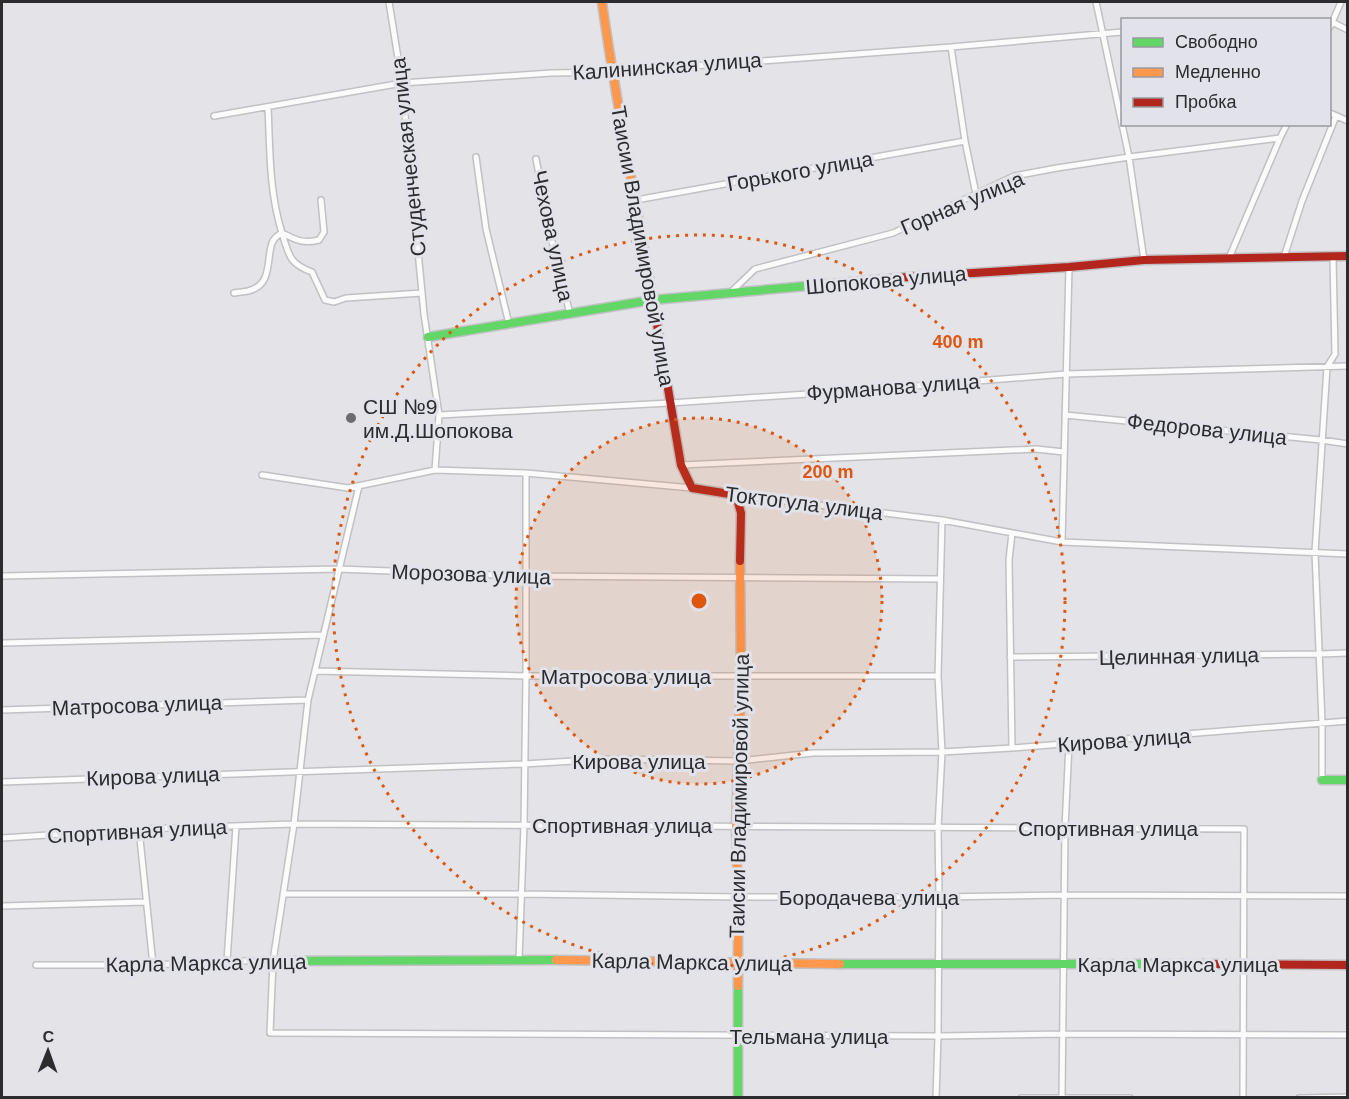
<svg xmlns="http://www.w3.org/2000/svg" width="1349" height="1099" font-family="Helvetica,sans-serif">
	<rect width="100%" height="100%" fill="#e4e4e8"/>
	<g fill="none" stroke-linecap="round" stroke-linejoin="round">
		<defs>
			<path id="street" d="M389,2L402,83L424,314L439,415L435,470
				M1096,2L1129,157L1144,260
				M1332,22L1348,30
				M1330,27L1341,2
				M951,47L965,141L976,194
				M268,107C270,149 269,192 282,233C296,240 303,244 319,240L324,232L321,200
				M1330,113L1348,121
				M214,116L402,83L551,73L612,72L951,47L1122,32
				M476,157L486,229L509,324
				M536,159L552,241L570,314
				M636,200L965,141
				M1284,257L1302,201L1336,116
				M1229,258L1280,138L1287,124
				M234,293C239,292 244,292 248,291C273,285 266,260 272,243C274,238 278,235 282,233C289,255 289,264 312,272L325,300L334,302L346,298L422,293
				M730,293L755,269L893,233L1014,176L1057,168L1129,157L1280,138
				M439,415L670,403L853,391L1066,374L1348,366
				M1065,415L1321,440L1348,444
				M681,465L1036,449L1064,452
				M262,475L348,488L435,470L526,473L692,488
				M359,486L308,700L294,824L273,961L270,1033L938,1036L1064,1034L1348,1035
				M736,495L942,520L1062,542L1348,554
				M1012,533L1009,560L1012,748
				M1062,542L1069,267
				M2,576L338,569L525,576L940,579
				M2,643L323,635
				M1010,657L1319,654L1348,653
				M315,671L526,676H938
				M2,710L308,700
				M1322,780V723L1315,552L1327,367L1335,354L1333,257
				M2,782L524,764L607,759L739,761L813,753L942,752L1012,748L1348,721
				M139,829L153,965
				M2,838L139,829L294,824L1244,829L1243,1098
				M283,894H522L738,897H939L1064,895L1348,896
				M2,906L146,902
				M519,959L524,825L526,676V473
				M227,961L236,826
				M36,965H153L227,961H273
				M1062,1097L1065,828L1069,744
				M936,1098L938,1036L939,897L938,828L942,752L938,676L942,520
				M1021,1098H1130
				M1299,1098L1348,1097"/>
			<path id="fast" d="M428,337L652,300L852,282
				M1322,780H1348
				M273,961L556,960
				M840,964H1198
				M738,986V1098"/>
			<path id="slow" d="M602,2C617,110 639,217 657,324
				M556,960L840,964
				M738,986V897L736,826L741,676L740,561"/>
			<path id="jam" d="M852,282L908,277L1069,267L1144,260L1348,256
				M657,324L681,465L692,488L736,495L741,513L740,561
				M1198,964L1348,965"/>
		</defs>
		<use href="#street" stroke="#c1c1c4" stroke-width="8"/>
		<use href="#fast" stroke="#c1c1c4" stroke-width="11"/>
		<use href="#slow" stroke="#c1c1c4" stroke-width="11"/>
		<use href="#jam" stroke="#c1c1c4" stroke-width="11"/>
		<use href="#street" stroke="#fbfbfc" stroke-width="5"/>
		<use href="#fast" stroke="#63d668" stroke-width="8"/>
		<use href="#slow" stroke="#ff974d" stroke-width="8"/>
		<use href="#jam" stroke="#b3261e" stroke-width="8"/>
	</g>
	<circle cx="699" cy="601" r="183" fill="#df570e" fill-opacity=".12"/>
	<g fill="none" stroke="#df570e" stroke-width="3" stroke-dasharray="3 6">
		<circle cx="699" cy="601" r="183"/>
		<circle cx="699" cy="601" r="366"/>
	</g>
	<circle fill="#6c6c70" stroke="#e2e3ea" stroke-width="2" cx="351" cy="418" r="6"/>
	<g text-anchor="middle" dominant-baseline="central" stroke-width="6" stroke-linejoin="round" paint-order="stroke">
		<g font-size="21" fill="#2c2c2f" stroke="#e2e3ea">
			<text transform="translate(667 66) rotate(-4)">Калининская улица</text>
			<text transform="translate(408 157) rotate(-96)">Студенческая улица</text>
			<text transform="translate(800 171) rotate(-10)">Горького улица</text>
			<text transform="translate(962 203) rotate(-23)">Горная улица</text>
			<text transform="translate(553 236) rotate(78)">Чехова улица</text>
			<text transform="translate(643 246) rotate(80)">Таисии Владимировой улица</text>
			<text transform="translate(886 280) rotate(-5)">Шопокова улица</text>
			<text transform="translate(893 387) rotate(-4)">Фурманова улица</text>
			<text transform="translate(1207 429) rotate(6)">Федорова улица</text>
			<text transform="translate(804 503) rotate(7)">Токтогула улица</text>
			<text transform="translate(471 574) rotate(2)">Морозова улица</text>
			<text transform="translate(1179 656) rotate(-1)">Целинная улица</text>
			<text x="626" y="676">Матросова улица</text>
			<text transform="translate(137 705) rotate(-2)">Матросова улица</text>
			<text transform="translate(1124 740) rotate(-4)">Кирова улица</text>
			<text x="639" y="761">Кирова улица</text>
			<text transform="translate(153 776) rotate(-2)">Кирова улица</text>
			<text transform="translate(739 796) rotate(-89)">Таисии Владимировой улица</text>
			<text x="622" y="825">Спортивная улица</text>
			<text x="1108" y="828">Спортивная улица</text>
			<text transform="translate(137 831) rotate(-3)">Спортивная улица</text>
			<text x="869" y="897">Бородачева улица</text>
			<text transform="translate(692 962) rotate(1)">Карла Маркса улица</text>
			<text transform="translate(206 963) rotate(-1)">Карла Маркса улица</text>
			<text x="1178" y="964">Карла Маркса улица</text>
			<text x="809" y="1036">Тельмана улица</text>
		</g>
		<g font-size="21" fill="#2c2c2f" stroke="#e2e3ea" text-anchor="start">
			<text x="363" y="406">СШ №9<tspan x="363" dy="24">им.Д.Шопокова</tspan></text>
		</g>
	</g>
	<circle cx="699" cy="601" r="9" fill="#df570e" stroke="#e2e3ea" stroke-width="3"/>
	<g font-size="18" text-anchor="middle" font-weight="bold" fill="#df570e" stroke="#e2e3ea" stroke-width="6" stroke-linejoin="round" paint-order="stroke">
		<text x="958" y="348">400 m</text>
		<text x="828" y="478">200 m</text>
	</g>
	<rect width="1349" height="1099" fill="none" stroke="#2c2c2f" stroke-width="6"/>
	<rect x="1121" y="18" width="210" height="108" fill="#e2e3ea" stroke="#999a9f" stroke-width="1.5"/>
	<rect x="1133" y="38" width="30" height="9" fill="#63d668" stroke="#999a9f" stroke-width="1.5"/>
	<text x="1175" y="48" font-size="18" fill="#2c2c2f">Свободно</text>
	<rect x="1133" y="68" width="30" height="9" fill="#ff974d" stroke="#999a9f" stroke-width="1.5"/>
	<text x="1175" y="78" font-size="18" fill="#2c2c2f">Медленно</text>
	<rect x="1133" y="98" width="30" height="9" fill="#b3261e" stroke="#999a9f" stroke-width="1.5"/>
	<text x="1175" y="108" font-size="18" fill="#2c2c2f">Пробка</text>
	<g transform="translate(48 1051) rotate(1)" stroke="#e2e3ea" stroke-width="4.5" paint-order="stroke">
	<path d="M0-4.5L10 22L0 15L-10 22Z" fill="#2c2c2f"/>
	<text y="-9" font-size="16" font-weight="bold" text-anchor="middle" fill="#2c2c2f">С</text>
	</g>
</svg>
